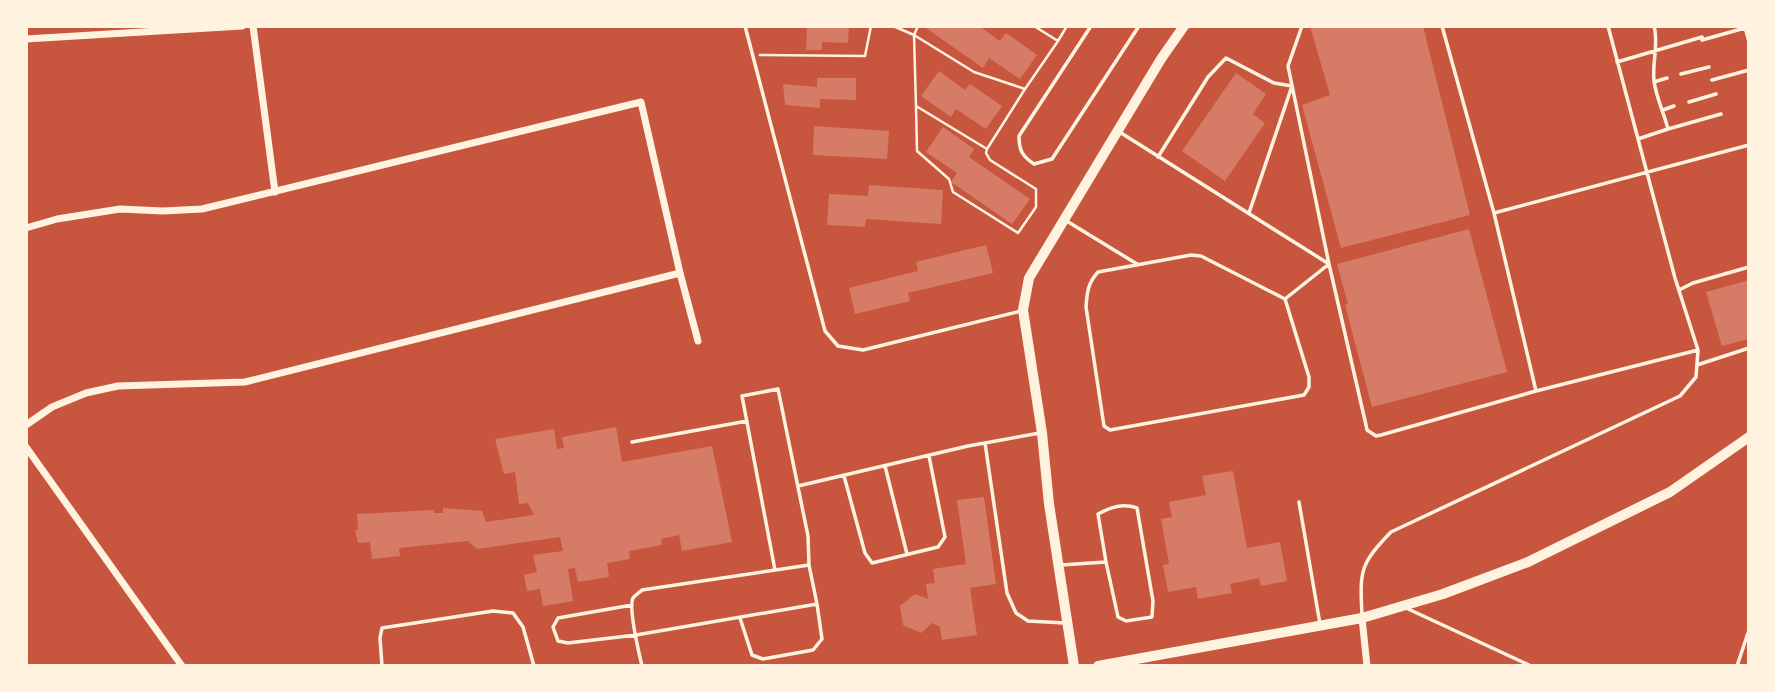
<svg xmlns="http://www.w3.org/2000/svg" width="1775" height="692" font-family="Overpass,sans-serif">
	<rect width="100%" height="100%" fill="#c8553d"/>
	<path fill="#d67c66" d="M807,26H849L848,43L822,42V50H806Z
		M923,26H979L1000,41L1006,33L1037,55L1020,79L989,58L983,68Z
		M1310,26H1423L1470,215L1341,248L1302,105L1330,95Z
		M939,71L965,90L970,84L1002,106L986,129L956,109L951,117L921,96Z
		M1236,73L1266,94L1253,114L1265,123L1225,181L1182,151Z
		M817,78H856V100L820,99V108L785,105L783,84L817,87Z
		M814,126L889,131L887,159L813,155Z
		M943,127L974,149L969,157L1030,199L1012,224L951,182L957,173L926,152Z
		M869,185L943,190L941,224L866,219L865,227L827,225L829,194L868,196Z
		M1469,229L1507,372L1372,407L1345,305L1348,304L1337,264Z
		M986,245L993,273L908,293L910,301L855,314L849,288L918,271L916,262Z
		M1749,280V339L1722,346L1706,292Z
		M616,427L622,462L712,446L732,542L682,551L679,535L661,539L662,545L629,551L630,559L607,563L609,577L578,582L575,568L568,569L573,601L543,606L540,589L527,591L524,575L537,572L533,555L563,551L560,537L477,549L468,541L399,548L400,556L372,559L370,542L358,543L355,530H358L357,514L434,510V513H443V508L482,511L486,522L534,515L528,503L519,504L515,472L504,474L495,439L554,429L557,449L564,448L562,437Z
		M1233,471L1247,548L1280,542L1287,581L1261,586L1259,578L1230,584L1232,593L1198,599L1196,587L1168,592L1163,565L1169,564L1161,519L1172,517L1169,502L1206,495L1202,476Z
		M984,497L996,584L970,588L977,635L942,640L940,627L932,623L921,633L903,625L900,606L915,594L928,599L926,584L935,583L933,569L966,564L957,500Z"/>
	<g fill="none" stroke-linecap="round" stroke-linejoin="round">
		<path stroke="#fff3e0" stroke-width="2.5" d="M893,26L914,35L918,26
			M1034,26L1058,41L1067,26
			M914,35L916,106L987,149L1025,89
			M914,35L974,72L1025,89L1058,41
			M760,55L865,56L871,26
			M916,106L917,151L949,179L953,192L1018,233L1036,207V189L990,160L986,153L987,149"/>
		<path stroke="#fff3e0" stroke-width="3.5" d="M745,26L825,331L838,346L863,350L1021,311
			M1091,26L1019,136C1019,150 1022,156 1034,164L1052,159L1139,26
			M1442,26L1494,213L1536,391L1698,350
			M1654,26C1659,44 1652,62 1654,81C1656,97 1664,113 1668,129L1721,114
			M1745,27L1749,42
			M1702,40L1745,28
			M1617,62L1702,37
			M1681,74L1709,67
			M1712,80L1749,70
			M1654,82L1667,78
			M1689,102L1716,94
			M1663,110L1674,106
			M1118,131L1329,264L1366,425L1367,430L1376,436L1381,435L1536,391
			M1638,139L1668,129
			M1158,157L1208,77L1226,58L1274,83L1292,86L1249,213
			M1494,213L1749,145
			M1065,220L1137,264
			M1191,255L1201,256L1285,299L1309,377V387L1304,395L1110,430L1104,426L1086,307C1087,292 1088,283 1098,272Z
			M1679,290L1693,283L1749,267
			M1285,299L1329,264L1288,66L1302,26
			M1697,365L1749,348
			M632,442L747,421
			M985,443L1007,593L1016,613L1028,621L1065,623
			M885,466L907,554
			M844,476L865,553L872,563L938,547L945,537L929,456
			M798,486L968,446L1040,433
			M1299,502L1320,624
			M1061,565L1106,562L1118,617L1126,621L1152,617L1153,601L1137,508C1123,503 1111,507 1098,514L1106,562
			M775,570L742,396L778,389L808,536L809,565
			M632,605L558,618L553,627L558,641L568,643L636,635L817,604L809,565L642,590C640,592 634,596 633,598C628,608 639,653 642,666
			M1406,608L1531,666
			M1362,616C1360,571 1359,565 1391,532L1680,396L1696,377L1698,350L1675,278L1608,26
			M740,618L752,655L763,659L813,650L822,639L817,604
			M382,666L380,638L382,628L493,611L513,613L523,627L534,666
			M1737,666L1749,630"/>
		<path stroke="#fff3e0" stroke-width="7" d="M253,26L275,192
			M26,39L242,26
			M26,228L57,219L120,209L163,211L202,209L641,102L680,273L698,341
			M26,425L52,407L86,393L118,386L245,382L680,273
			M26,447L182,666
			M1362,618L1367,666"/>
		<path stroke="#fff3e0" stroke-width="10" d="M1074,666L1049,504L1042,433L1023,310L1029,278L1161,59L1184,26"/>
		<path stroke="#fff3e0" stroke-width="10" d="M1098,666L1362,618L1443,594L1528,562L1670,492L1749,437"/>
	</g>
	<rect width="1775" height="692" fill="none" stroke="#fff3e0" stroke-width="56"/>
</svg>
